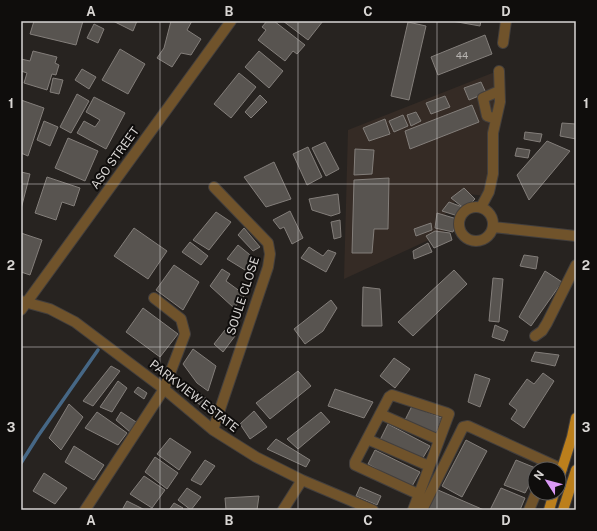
<svg xmlns="http://www.w3.org/2000/svg" width="597" height="531" font-family="'Public Sans',sans-serif">
	<rect width="100%" height="100%" fill="#272320"/>
	<path fill="#352b25" d="M505,68L488,196L466,194L456,200L446,212L443,224L444,233L344,279L348,130Z"/>
	<g fill="none" stroke-linecap="round" stroke-linejoin="round">
		<path stroke="#466785" stroke-width="3.5" d="M21,463L38,436L98,350"/>
	</g>
	<path fill="#585450" stroke="#837e7a" d="M34,21H83L76,45L30,34Z
		M113,21H137L133,31Z
		M171,21H192L187,30L201,39L191,55L181,53L172,67L157,58L164,48Z
		M267,21H274L305,45L297,54L293,51L285,61L258,40L266,30L262,27Z
		M283,21H323L308,40Z
		M452,21H481L480,26Z
		M408,22L426,26L409,100L391,96Z
		M94,24L104,29L98,43L87,38Z
		M485,35L492,54L438,75L431,57Z
		M120,49L145,64L128,94L102,80Z
		M33,51L57,57L55,63L59,65L56,75L52,74L47,90L24,83L27,73L21,71V59L30,61Z
		M259,51L283,71L269,88L245,67Z
		M82,69L96,77L89,89L75,80Z
		M239,73L256,87L231,118L214,104Z
		M53,78L63,80L59,94L50,92Z
		M481,82L486,93L469,100L464,88Z
		M77,94L89,101L71,133L60,127Z
		M260,95L267,102L251,118L245,112Z
		M445,96L450,107L431,114L426,103Z
		M94,97L125,113L106,149L77,133L84,121L95,127L100,120L86,112Z
		M21,100L44,108L28,156L21,153Z
		M472,105L479,122L410,149L405,131Z
		M416,112L421,121L411,126L407,115Z
		M403,115L408,126L394,132L389,121Z
		M385,119L390,134L369,141L363,128Z
		M44,121L58,127L50,146L37,140Z
		M562,123L576,124V139L560,136Z
		M525,132L542,134L540,142L524,139Z
		M68,138L98,151L85,181L55,168Z
		M547,141L570,151L529,200L517,175Z
		M325,142L339,169L326,176L312,148Z
		M308,147L322,177L307,185L293,154Z
		M517,148L530,150L528,158L515,156Z
		M355,149L374,150L372,174L354,175Z
		M274,162L291,199L266,207L244,177Z
		M21,172L30,174L21,209Z
		M47,177L80,188L74,206L62,202L56,220L35,213Z
		M389,178L388,229H374L372,253H352L354,180Z
		M464,188L475,199L465,209L451,198Z
		M338,194L340,213L331,216L312,210L309,199Z
		M449,202L465,208L458,216L442,211Z
		M290,211L303,238L292,244L284,227L280,229L273,220Z
		M216,212L231,222L209,250L193,240Z
		M437,213L457,219L453,232L435,228Z
		M340,220L341,237L334,239L331,222Z
		M431,223L432,230L416,236L414,229Z
		M134,228L167,251L148,279L114,256Z
		M244,228L260,247L253,251L238,235Z
		M435,231L450,233L452,240L434,248L426,236Z
		M21,233L42,240L30,275L21,272Z
		M190,242L208,256L201,265L182,252Z
		M428,243L432,252L414,259L413,251Z
		M238,245L255,259L245,270L227,259Z
		M309,247L323,256L328,250L336,253L326,272L301,258Z
		M524,255L538,257L536,269L520,266Z
		M174,265L199,282L183,310L156,290Z
		M222,269L230,274L226,281L245,295L234,308L210,286Z
		M454,270L467,284L413,336L398,322Z
		M545,271L562,282L531,326L519,317Z
		M493,278L503,279L499,322L489,321Z
		M363,287L380,289L382,326H362Z
		M331,300L337,308L323,331L305,344L294,329Z
		M143,308L178,334L160,357L126,332Z
		M495,325L508,331L504,341L492,337Z
		M225,330L235,336L223,352L214,344Z
		M193,349L216,366L208,391L197,383L183,364Z
		M535,352L559,355L555,366L531,361Z
		M394,358L410,369L395,388L380,376Z
		M111,366L120,371L93,406L83,401Z
		M298,371L311,386L270,419L256,403Z
		M543,373L554,381L524,428L511,419L517,410L509,404L527,379L534,384Z
		M475,374L490,379L480,407L468,402Z
		M118,381L127,388L112,412L100,407Z
		M187,384L216,406L210,412L181,391Z
		M138,387L147,393L144,399L134,392Z
		M335,389L373,402L364,418L328,406Z
		M69,404L83,417L61,450L49,438Z
		M412,406L442,418L436,433L404,422Z
		M254,411L267,427L250,439L240,424Z
		M97,412L127,433L118,445L85,428Z
		M121,412L136,422L130,432L116,420Z
		M321,412L330,422L298,449L287,439Z
		M388,424L430,446L421,461L379,442Z
		M170,438L191,452L179,470L157,454Z
		M276,439L310,460L306,467L267,449Z
		M466,440L487,451L462,497L442,486Z
		M74,446L104,465L94,480L65,462Z
		M375,450L420,472L411,488L368,464Z
		M155,457L178,473L167,489L145,472Z
		M205,460L215,466L201,485L191,480Z
		M516,460L538,469H535V474L525,493L504,485Z
		M44,473L67,488L55,504L33,491Z
		M144,476L165,490L152,508L130,494Z
		M360,487L381,496L377,505L356,496Z
		M187,488L201,497L191,510L178,500Z
		M501,488L525,498L520,510H490Z
		M438,490L484,510H427Z
		M259,496L257,510H226L225,498Z
		M127,501L145,510H122Z
		M174,503L183,508L181,510H169Z"/>
	<g fill="none" stroke-linecap="round" stroke-linejoin="round">
		<defs>
			<path id="minor" d="M503,43L506,21
				M496,119L487,116L483,98L499,91
				M459 224a17 17 0 1 1 34 0a17 17 0 1 1-34 0Z
				M481,207L489,192L493,174V133L500,102L499,71
				M493,227L576,236
				M21,301L50,309L75,322L164,389L213,430L256,457L302,480L373,510
				M21,310L231,21
				M535,336L542,331L547,323L576,265
				M380,414L439,440
				M213,430L268,267L270,254L268,243L214,187
				M367,439L429,466
				M85,510L164,389L185,334L181,319L154,298
				M283,510L302,480
				M413,510L449,414L447,413L392,395L389,397L355,462V465L418,494
				M422,510L463,427L468,426L562,469
				M529,510L536,493"/>
			<path id="major" d="M559,478L572,437L576,418
				M549,510L554,493
				M563,510L576,470"/>
		</defs>
		<use href="#minor" stroke="#433f3d" stroke-width="12"/>
		<use href="#major" stroke="#433f3d" stroke-width="12"/>
		<use href="#minor" stroke="#70532b" stroke-width="10"/>
		<use href="#major" stroke="#bc7f1c" stroke-width="10"/>
	</g>
	<path fill="none" stroke="#d8d5d3" stroke-width="1" stroke-opacity="0.55" d="M160,21V510M298,21V510M437,21V510M21,184H576M21,347H576"/>
	<g text-anchor="middle" dominant-baseline="central" stroke-width="4" stroke-linejoin="round" paint-order="stroke">
		<g font-size="10" fill="#b8b5b2">
			<text x="462" y="55">44</text>
		</g>
		<g font-size="12" fill="#d8d5d3" stroke="#0f0d0c">
			<text transform="translate(115 158) rotate(-54)">ASO STREET</text>
			<text transform="translate(243 296) rotate(-72)">SOULE CLOSE</text>
			<text transform="translate(194 396) rotate(38)">PARKVIEW ESTATE</text>
		</g>
	</g>
	<rect width="597" height="531" fill="none" stroke="#0f0d0c" stroke-width="44"/>
	<g transform="translate(547 481) rotate(306)"><circle r="19" fill="#0f0d0c" stroke="#5f5d5c"/>
	<path d="M0-3L7 15L0 10L-7 15Z" fill="#db99f6"/>
	<text y="-6" font-size="11" font-weight="bold" text-anchor="middle" fill="#d8d5d3">N</text>
	</g>
	<rect x="22" y="22" width="553" height="487" fill="none" stroke="#d8d5d3" stroke-width="1.5"/>
	<g font-size="13" text-anchor="middle" font-weight="bold" fill="#d8d5d3">
		<text x="91" y="16">A</text>
		<text x="229" y="16">B</text>
		<text x="368" y="16">C</text>
		<text x="506" y="16">D</text>
		<text x="11" y="108">1</text>
		<text x="586" y="108">1</text>
		<text x="11" y="270">2</text>
		<text x="586" y="270">2</text>
		<text x="11" y="432">3</text>
		<text x="586" y="432">3</text>
		<text x="91" y="525">A</text>
		<text x="229" y="525">B</text>
		<text x="368" y="525">C</text>
		<text x="506" y="525">D</text>
	</g>
</svg>
